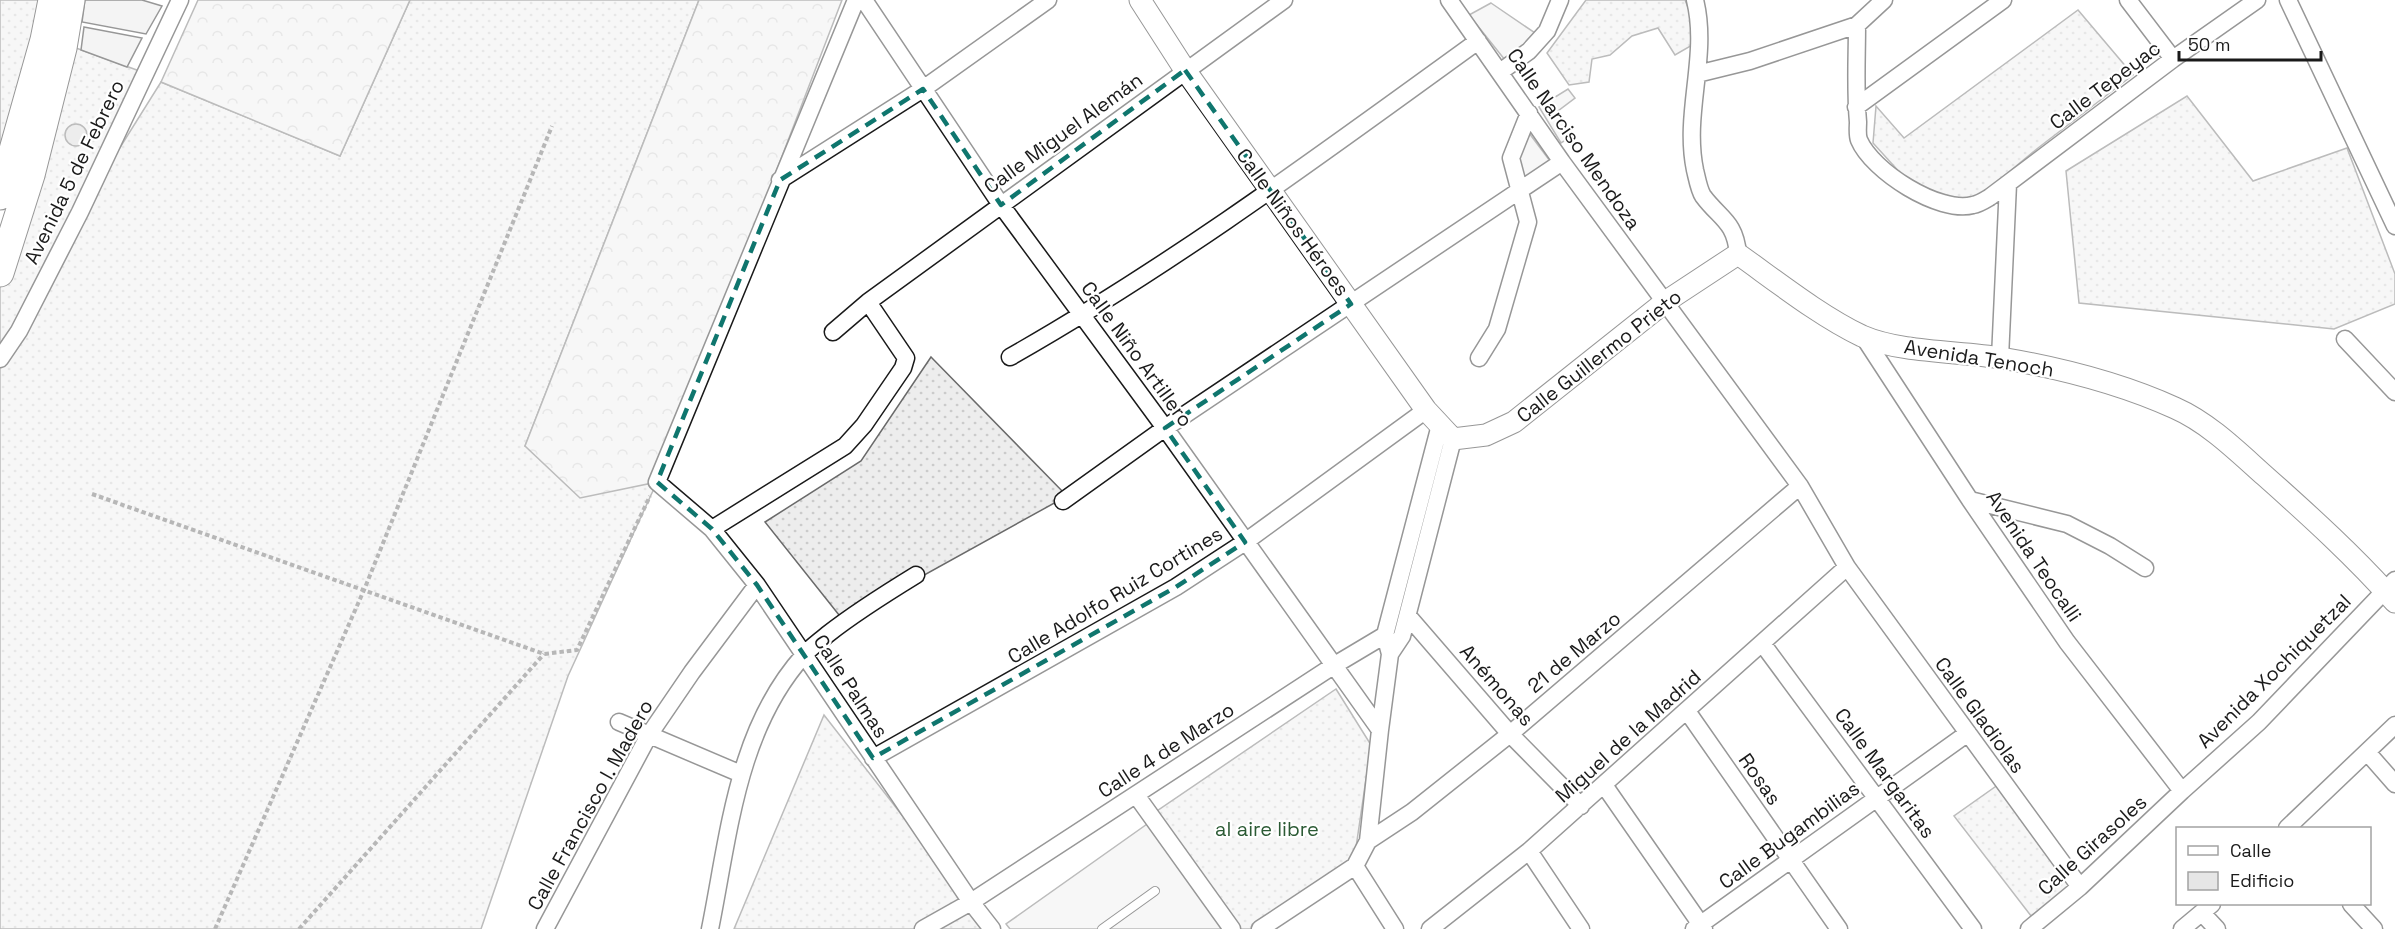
<svg xmlns="http://www.w3.org/2000/svg" width="2395" height="929" font-family="'Space Grotesk',sans-serif">
	<defs>
		<pattern id="grass-dots" width="8" height="8" patternUnits="userSpaceOnUse" patternTransform="scale(1.5)"><rect width="8" height="8" fill="#ededed"/><path d="M2 2h.1M6 6h.1" fill="none" stroke="#cbcbcb" stroke-width="1.8" stroke-linecap="round"/></pattern>
		<pattern id="forest-crowns" width="20" height="18" patternUnits="userSpaceOnUse" patternTransform="scale(1.5)"><rect width="20" height="18" fill="#ededed"/><path d="M2 6a3 3 0 1 1 6 0M12 15a3 3 0 1 1 6 0" fill="none" stroke="#cbcbcb"/></pattern>
	</defs>
	<rect width="100%" height="100%" fill="#fff"/>
	<path fill="url(#grass-dots)" stroke="#6a6a6a" stroke-width="1.5" d="M0,0H41L0,167Z
		M410,0H699L525,446L657,482L568,676L481,929H0V280L65,44L145,73L34,285L161,82L340,156Z
		M1586,0H1685L1701,40L1675,55L1658,28L1632,36L1610,55L1592,59L1589,82L1569,85L1547,53Z
		M2078,10L2133,75L2038,148L1974,201L1930,196L1903,176L1873,143L1876,106L1904,138Z
		M2187,96L2253,181L2347,148L2395,274V304L2334,329L2079,303L2066,171Z
		M931,357L1067,496L843,620L765,522L861,461Z
		M1336,689L1371,745L1354,861L1259,929H1234L1154,813Z
		M824,715L982,918L989,929H734Z
		M2002,782L2078,886L2035,921L1954,816Z"/>
	<path fill="url(#forest-crowns)" stroke="#6a6a6a" stroke-width="1.5" d="M198,0H410L340,156L161,82Z
		M699,0H842L657,482L580,498L525,446Z"/>
	<path fill="#ededed" stroke="#6a6a6a" stroke-width="1.5" d="M1491,3L1535,33L1509,65L1469,15Z
		M1568,89L1575,98L1558,111L1572,136L1561,143L1539,107Z
		M1526,129L1553,165L1522,182L1514,159Z
		M1150,822L1225,929H1010L1006,924Z"/>
	<path fill="#d7d7d7" stroke="#6a6a6a" stroke-width="1.5" d="M65 135a11 11 0 1 1 22 0a11 11 0 1 1-22 0Z"/>
	<path fill="#e6e6e6" stroke="#1a1a1a" stroke-width="1.5" d="M85,0H142L162,6L146,34L82,22Z
		M84,27L142,38L127,67L81,50Z"/>
	<g fill="none" stroke-linecap="round" stroke-linejoin="round">
		<defs>
			<path id="service" d="M1102,929L1155,891"/>
			<path id="minor" d="M856,0L657,482L712,529L757,585L971,902L992,929
				M864,0L1001,205L1165,428L1380,730
				M1449,0L1562,162L1800,486L1847,567L2080,887
				M1695,0C1709,56 1683,113 1695,170C1697,178 1699,190 1703,196C1720,219 1735,221 1738,254
				M2128,0L2173,59
				M2288,0L2395,226
				M1857,25C1857,57 1855,90 1858,122C1858,127 1857,135 1859,140C1872,171 1939,214 1973,205C1979,204 1985,200 1990,197L2173,59L2257,0
				M1500,72L1529,51L1547,31L1560,0
				M1697,74L1750,61L1857,25L1884,0
				M1856,107L2003,0
				M780,180L923,89L1048,0
				M833,332L868,302L1284,0
				M1863,336L1970,500L2067,642L2182,791
				M2345,339L2395,392
				M1010,357C1174,264 1326,151 1478,41
				M1479,358L1497,329L1528,222L1511,158L1529,113
				M2000,358L2008,184
				M0,359L19,331L80,212L180,0
				M1970,500L2067,524L2110,546L2145,568
				M1063,501L1165,428L1562,162
				M712,529L845,446L864,425L903,368L906,358L868,302
				M1408,616L1510,734L1581,806
				M1762,643L1973,929
				M1390,654L1402,636L1453,439
				M1687,711L1839,929
				M619,722L741,774
				M2367,752L2395,784
				M873,758L1176,587L1245,542L1426,410
				M1604,785L1704,929
				M1136,795L1232,929
				M2287,828L2395,725
				M1368,841L1412,812L1510,734L1800,486
				M1529,851L1581,929
				M1355,866L1395,929
				M2351,904L2374,929
				M2202,913L2217,929
				M545,929L649,735L692,672L757,585
				M710,929C729,835 737,729 804,655C811,647 820,641 828,634C856,612 885,594 916,575
				M923,929L971,902L1333,666L1385,635
				M1260,929L1355,866L1368,841L1380,730L1390,654L1385,635L1440,425
				M1430,929L1529,851L1847,567
				M1694,929L1968,733
				M2029,929L2080,887L2182,791L2259,722L2395,580
				M2182,929L2212,904"/>
			<path id="tertiary" d="M1140,0L1185,70L1426,410L1453,439L1486,435L1514,422L1665,302L1738,254C1776,281 1820,316 1862,336C1901,353 1959,351 2001,358C2060,368 2120,383 2175,408C2209,423 2238,452 2265,476C2310,516 2355,557 2395,602"/>
			<path id="primary" d="M0,196L44,40L52,0
				M0,273L31,175L63,48L71,0"/>
		</defs>
		<use href="#service" stroke="#1a1a1a" stroke-width="10"/>
		<use href="#minor" stroke="#1a1a1a" stroke-width="19"/>
		<use href="#tertiary" stroke="#1a1a1a" stroke-width="23"/>
		<use href="#primary" stroke="#1a1a1a" stroke-width="29"/>
		<path stroke="#5f5f5f" stroke-width="4" stroke-dasharray="4.5 3" stroke-linecap="butt" d="M92,494L544,654L577,650L650,496
			M215,929L364,590L552,126
			M299,929L544,654"/>
		<use href="#service" stroke="#fff" stroke-width="8"/>
		<use href="#minor" stroke="#fff" stroke-width="16"/>
		<use href="#tertiary" stroke="#fff" stroke-width="21"/>
		<use href="#primary" stroke="#fff" stroke-width="27"/>
	</g>
	<path d="M0 0H2395V929H0ZM1185,70L1351,304L1165,428L1245,542L1176,587L873,758L757,585L712,529L657,482L780,180L923,89L1001,205Z" fill="#fff" fill-opacity=".55" fill-rule="evenodd"/>
	<path fill="none" stroke="#0f766e" stroke-width="4.5" stroke-dasharray="12 8" stroke-linejoin="round" d="M1185,70L1351,304L1165,428L1245,542L1176,587L873,758L757,585L712,529L657,482L780,180L923,89L1001,205Z"/>
	<g text-anchor="middle" dominant-baseline="central" stroke-width="4.5" stroke-linejoin="round" paint-order="stroke">
		<g font-size="20" fill="#1a1a1a" stroke="#fff">
			<text transform="translate(2105 85) rotate(-37)">Calle Tepeyac</text>
			<text transform="translate(1063 133) rotate(-36)">Calle Miguel Alemán</text>
			<text transform="translate(1574 139) rotate(55)">Calle Narciso Mendoza</text>
			<text transform="translate(74 172) rotate(-64)">Avenida 5 de Febrero</text>
			<text transform="translate(1293 222) rotate(54)">Calle Niños Héroes</text>
			<text transform="translate(1137 354) rotate(54)">Calle Niño Artillero</text>
			<text transform="translate(1599 356) rotate(-38)">Calle Guillermo Prieto</text>
			<text transform="translate(1979 358) rotate(9)">Avenida Tenoch</text>
			<text transform="translate(2034 556) rotate(56)">Avenida Teocalli</text>
			<text transform="translate(1115 595) rotate(-31)">Calle Adolfo Ruiz Cortines</text>
			<text transform="translate(1574 652) rotate(-40)">21 de Marzo</text>
			<text transform="translate(2274 671) rotate(-45)">Avenida Xochiquetzal</text>
			<text transform="translate(1497 685) rotate(49)">Anémonas</text>
			<text transform="translate(851 686) rotate(57)">Calle Palmas</text>
			<text transform="translate(1980 715) rotate(54)">Calle Gladiolas</text>
			<text transform="translate(1628 736) rotate(-42)">Miguel de la Madrid</text>
			<text transform="translate(1166 750) rotate(-33)">Calle 4 de Marzo</text>
			<text transform="translate(1885 773) rotate(54)">Calle Margaritas</text>
			<text transform="translate(1760 779) rotate(55)">Rosas</text>
			<text transform="translate(590 805) rotate(-61)">Calle Francisco I. Madero</text>
			<text transform="translate(1789 835) rotate(-36)">Calle Bugambilias</text>
			<text transform="translate(2092 845) rotate(-42)">Calle Girasoles</text>
		</g>
		<g font-size="20" fill="#2b5a34" stroke="#fff">
			<text x="1267" y="829">al aire libre</text>
		</g>
	</g>
	<rect x="2176" y="827" width="195" height="78" fill="#ffffff" stroke="#a3a3a3" stroke-width="1.5"/>
	<rect x="2188" y="846" width="30" height="9" fill="#ffffff" stroke="#a3a3a3" stroke-width="1.5"/>
	<text x="2230" y="857" font-size="18" fill="#1a1a1a">Calle</text>
	<rect x="2188" y="872" width="30" height="18" fill="#e6e6e6" stroke="#a3a3a3" stroke-width="1.5"/>
	<text x="2230" y="887" font-size="18" fill="#1a1a1a">Edificio</text>
	<path d="M2179 51v9h142v-9" fill="none" stroke="#1a1a1a" stroke-width="3"/>
	<text x="2188" y="51" font-size="18" fill="#1a1a1a" stroke="#ffffff" stroke-width="4.5" paint-order="stroke">50 m</text>
</svg>
